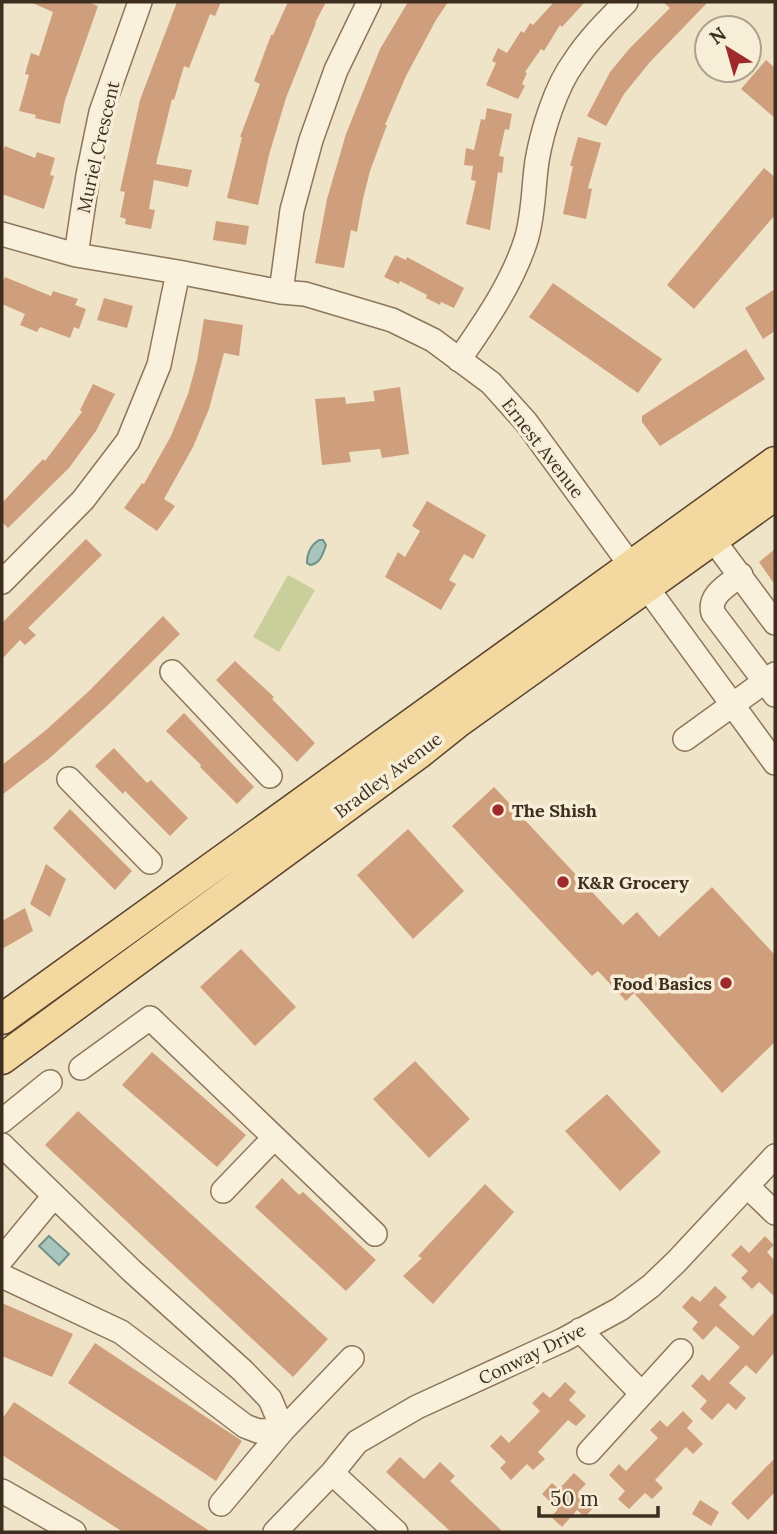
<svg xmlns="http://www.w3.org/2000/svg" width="777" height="1534" font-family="Lora,serif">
	<rect width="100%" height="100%" fill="#f0e4c8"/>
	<path fill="#c9cf9b" d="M288,575L315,590L279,652L253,637Z"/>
	<path fill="#a9c4bc" stroke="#6f938a" stroke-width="2" d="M319,540H323L326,545C323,554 320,564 310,565L307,563C307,553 311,545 319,540Z
		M49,1236L69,1254L59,1265L39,1246Z"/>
	<path fill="#cf9f7d" d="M30,2H87L98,6L65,100L60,124L35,118L36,115L19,111L29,75L25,74L31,53L39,56L53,12Z
		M177,2H221L215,16L210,14L189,68L184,66L174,100L172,99L156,164L192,170L188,187L154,180L149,209L155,210L151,229L125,224L126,219L120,217L125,192L120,191L140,100Z
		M288,2H326L315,23H316L286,98L269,155L258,205L227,198L242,137H240L260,84L254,81L271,35H273Z
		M408,2H448L436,20L406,76L385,125H387L370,171L363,199L357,232L351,230L344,268L315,263L327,199L346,134L380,49Z
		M554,2H585L562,27L560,25L544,51L541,49L525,72L527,73L522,84L525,86L518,99L486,85L496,63L492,61L498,48L507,53L521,31L524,33L530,23L533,25Z
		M663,2H708L650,62L624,94L606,126L587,116L610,72L629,49L670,8Z
		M766,60L775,68V118L741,89Z
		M487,108L512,114L509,130L505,129L499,156L504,157L502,173L498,172L490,230L466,224L476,181L471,180L473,166L464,165L466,148L474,150L481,119L485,120Z
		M578,137L601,143L588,188L592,189L586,219L563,214L573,166H570Z
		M5,146L35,158L37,152L55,158L50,175L54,176L44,209L2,194V155Z
		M764,168L775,177V215L694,309L667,285Z
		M216,221L249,226L246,245L213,240Z
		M395,255L406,260L407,257L464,288L454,308L441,302L440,305L426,298L427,295L400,281L399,284L384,277Z
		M5,277L51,296L53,291L78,299L75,305L86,309L79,329L74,327L70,338L40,327L37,332L20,325L25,314L2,304V285Z
		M553,283L662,359L638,393L529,317Z
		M775,289V331L763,339L745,308Z
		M104,298L133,306L127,328L97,320Z
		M204,319L243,325L239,356L224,353L209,409L193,447L164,499L175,506L157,531L124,508L142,483L144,484L171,436L188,394L197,361Z
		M746,349L765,379L660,446L642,422V416Z
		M93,384L115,394L96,431L69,468L8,528L2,522V503L43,459L45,461L82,412L80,410Z
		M400,387L409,454L382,458L380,449L349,452L351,462L322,465L315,399L345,397L346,404L375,401L373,391Z
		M427,501L486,535L473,559L464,554L449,580L456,584L441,610L385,577L398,552L405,557L420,531L412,526Z
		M86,539L102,555L28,628L36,635L25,645L20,640L2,659V623Z
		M775,549V585L759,562Z
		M163,616L180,634L108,705L51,757L2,795V765L46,730L89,691Z
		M235,661L274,697L272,699L315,743L297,762L216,680Z
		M184,713L254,787L237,804L200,767L201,765L166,731Z
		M114,748L147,783L151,780L188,818L170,836L125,791L123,794L95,766Z
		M494,787L623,925L637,912L659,937L712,887L775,955V1042L722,1093L634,993L626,1001L598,971L592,976L452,826Z
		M70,809L132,871L115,890L53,828Z
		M408,829L464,891L413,939L357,875Z
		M46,864L66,879L50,917L30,904Z
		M25,908L33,931L2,949V921Z
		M241,949L296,1007L255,1046L200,987Z
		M152,1052L246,1135L217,1167L122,1085Z
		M415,1061L470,1119L429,1158L373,1099Z
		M607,1094L661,1152L620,1191L565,1131Z
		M78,1111L328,1339L293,1377L45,1145Z
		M282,1178L299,1195L303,1192L376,1260L346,1291L255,1207Z
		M485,1184L514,1212L433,1304L403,1276L422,1258L418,1256Z
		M765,1236L774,1245L767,1252L775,1261V1297L759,1282L752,1289L741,1278L748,1271L731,1255L741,1245L749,1253Z
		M715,1286L727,1297L719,1305L753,1336L775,1311V1352L756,1374L746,1365L729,1383L746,1398L736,1410L728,1403L712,1420L700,1409L707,1401L691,1386L702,1374L709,1381L740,1347L716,1326L703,1340L692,1329L698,1322L682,1307L692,1296L700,1302Z
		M2,1303L73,1334L52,1377L2,1356Z
		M95,1343L242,1441L216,1481L68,1383Z
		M565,1382L576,1392L569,1400L586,1416L576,1426L568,1420L538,1452L545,1459L533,1470L527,1464L511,1480L500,1468L506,1462L490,1446L501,1435L509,1443L540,1411L532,1403L543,1392L550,1398Z
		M14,1402L211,1532H123L2,1455V1419Z
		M683,1411L693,1421L687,1428L703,1444L693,1454L686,1447L655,1480L663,1488L652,1499L645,1493L629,1509L618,1499L625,1491L609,1475L619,1464L626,1471L658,1438L650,1430L660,1420L667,1427Z
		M400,1457L424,1479L440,1462L455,1476L450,1481L503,1532H451L386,1472Z
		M775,1458V1492L748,1520L731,1503Z
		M574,1473L586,1484L578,1492L594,1507L585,1517L577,1510L562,1527L551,1517L558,1509L542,1494L552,1483L559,1489Z
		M700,1500L719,1512L711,1526L692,1514Z"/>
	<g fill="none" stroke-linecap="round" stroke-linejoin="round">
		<defs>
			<path id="minor" d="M2,234L76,255L178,272L281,292L305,294L392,320L433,340L491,383L526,422L775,763
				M76,255L88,175L101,112L140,2
				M281,292L292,210L311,140L336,70L369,2
				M459,360C485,322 512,284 526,240C534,214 533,188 537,161C542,131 556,86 574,62C588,40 608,20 626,2
				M720,549L775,623
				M741,575C728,585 708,595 713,613L775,695
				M2,582L83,500L128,441L159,365L178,272
				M172,672L270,776
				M685,739L775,674
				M69,779L150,862
				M81,1068L150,1018L375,1234
				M2,1121L50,1082
				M2,1145L132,1271L243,1371L270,1399L283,1430
				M747,1186L775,1213
				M223,1191L274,1138
				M2,1259L54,1196
				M2,1276L121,1332L245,1426L258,1431L283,1430
				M580,1330L642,1394
				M589,1452L681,1351
				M332,1473L396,1532
				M2,1491L74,1532
				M221,1504L283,1430L352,1358
				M275,1532L332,1473L357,1442L417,1407L563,1340L620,1309L651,1286L677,1261L775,1156"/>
			<path id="major" d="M2,1019L775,462
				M2,1059L418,754L458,722L775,495"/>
		</defs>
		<use href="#minor" stroke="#8d765c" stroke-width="26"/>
		<use href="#major" stroke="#5b4430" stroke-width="33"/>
		<use href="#minor" stroke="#faf1dc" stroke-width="23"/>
		<use href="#major" stroke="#f3d9a0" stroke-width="30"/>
	</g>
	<g fill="#9e2a2b" stroke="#f7eed8" stroke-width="2.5">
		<circle cx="498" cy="810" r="7"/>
		<circle cx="563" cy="882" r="7"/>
		<circle cx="726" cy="983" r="7"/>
	</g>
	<g text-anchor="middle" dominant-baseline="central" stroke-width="7" stroke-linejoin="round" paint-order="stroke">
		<g font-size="18" fill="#3d2e20" stroke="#f7eed8">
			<text transform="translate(98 147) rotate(-77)">Muriel Crescent</text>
			<text transform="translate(543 448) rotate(52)">Ernest Avenue</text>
			<text transform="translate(388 775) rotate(-37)">Bradley Avenue</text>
			<text transform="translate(532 1354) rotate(-26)">Conway Drive</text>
		</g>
		<g font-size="18" font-weight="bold" fill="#3d2e20" stroke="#f7eed8" text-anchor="start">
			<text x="512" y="810">The Shish</text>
			<text x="577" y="882">K&amp;R Grocery</text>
			<text x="712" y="983" text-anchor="end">Food Basics</text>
		</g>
	</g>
	<rect width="777" height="1534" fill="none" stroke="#3d2e20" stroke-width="7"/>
	<g transform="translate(728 49) rotate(323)"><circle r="33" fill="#f7eed8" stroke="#ada18e" stroke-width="2"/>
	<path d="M0-5L12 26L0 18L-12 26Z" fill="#9e2a2b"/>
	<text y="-10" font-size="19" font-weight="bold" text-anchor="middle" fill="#3d2e20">N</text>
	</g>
	<path d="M539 1506v10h119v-10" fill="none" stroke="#3d2e20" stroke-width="3.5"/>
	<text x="550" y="1506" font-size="21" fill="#3d2e20" stroke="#f7eed8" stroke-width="5" paint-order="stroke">50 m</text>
</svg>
